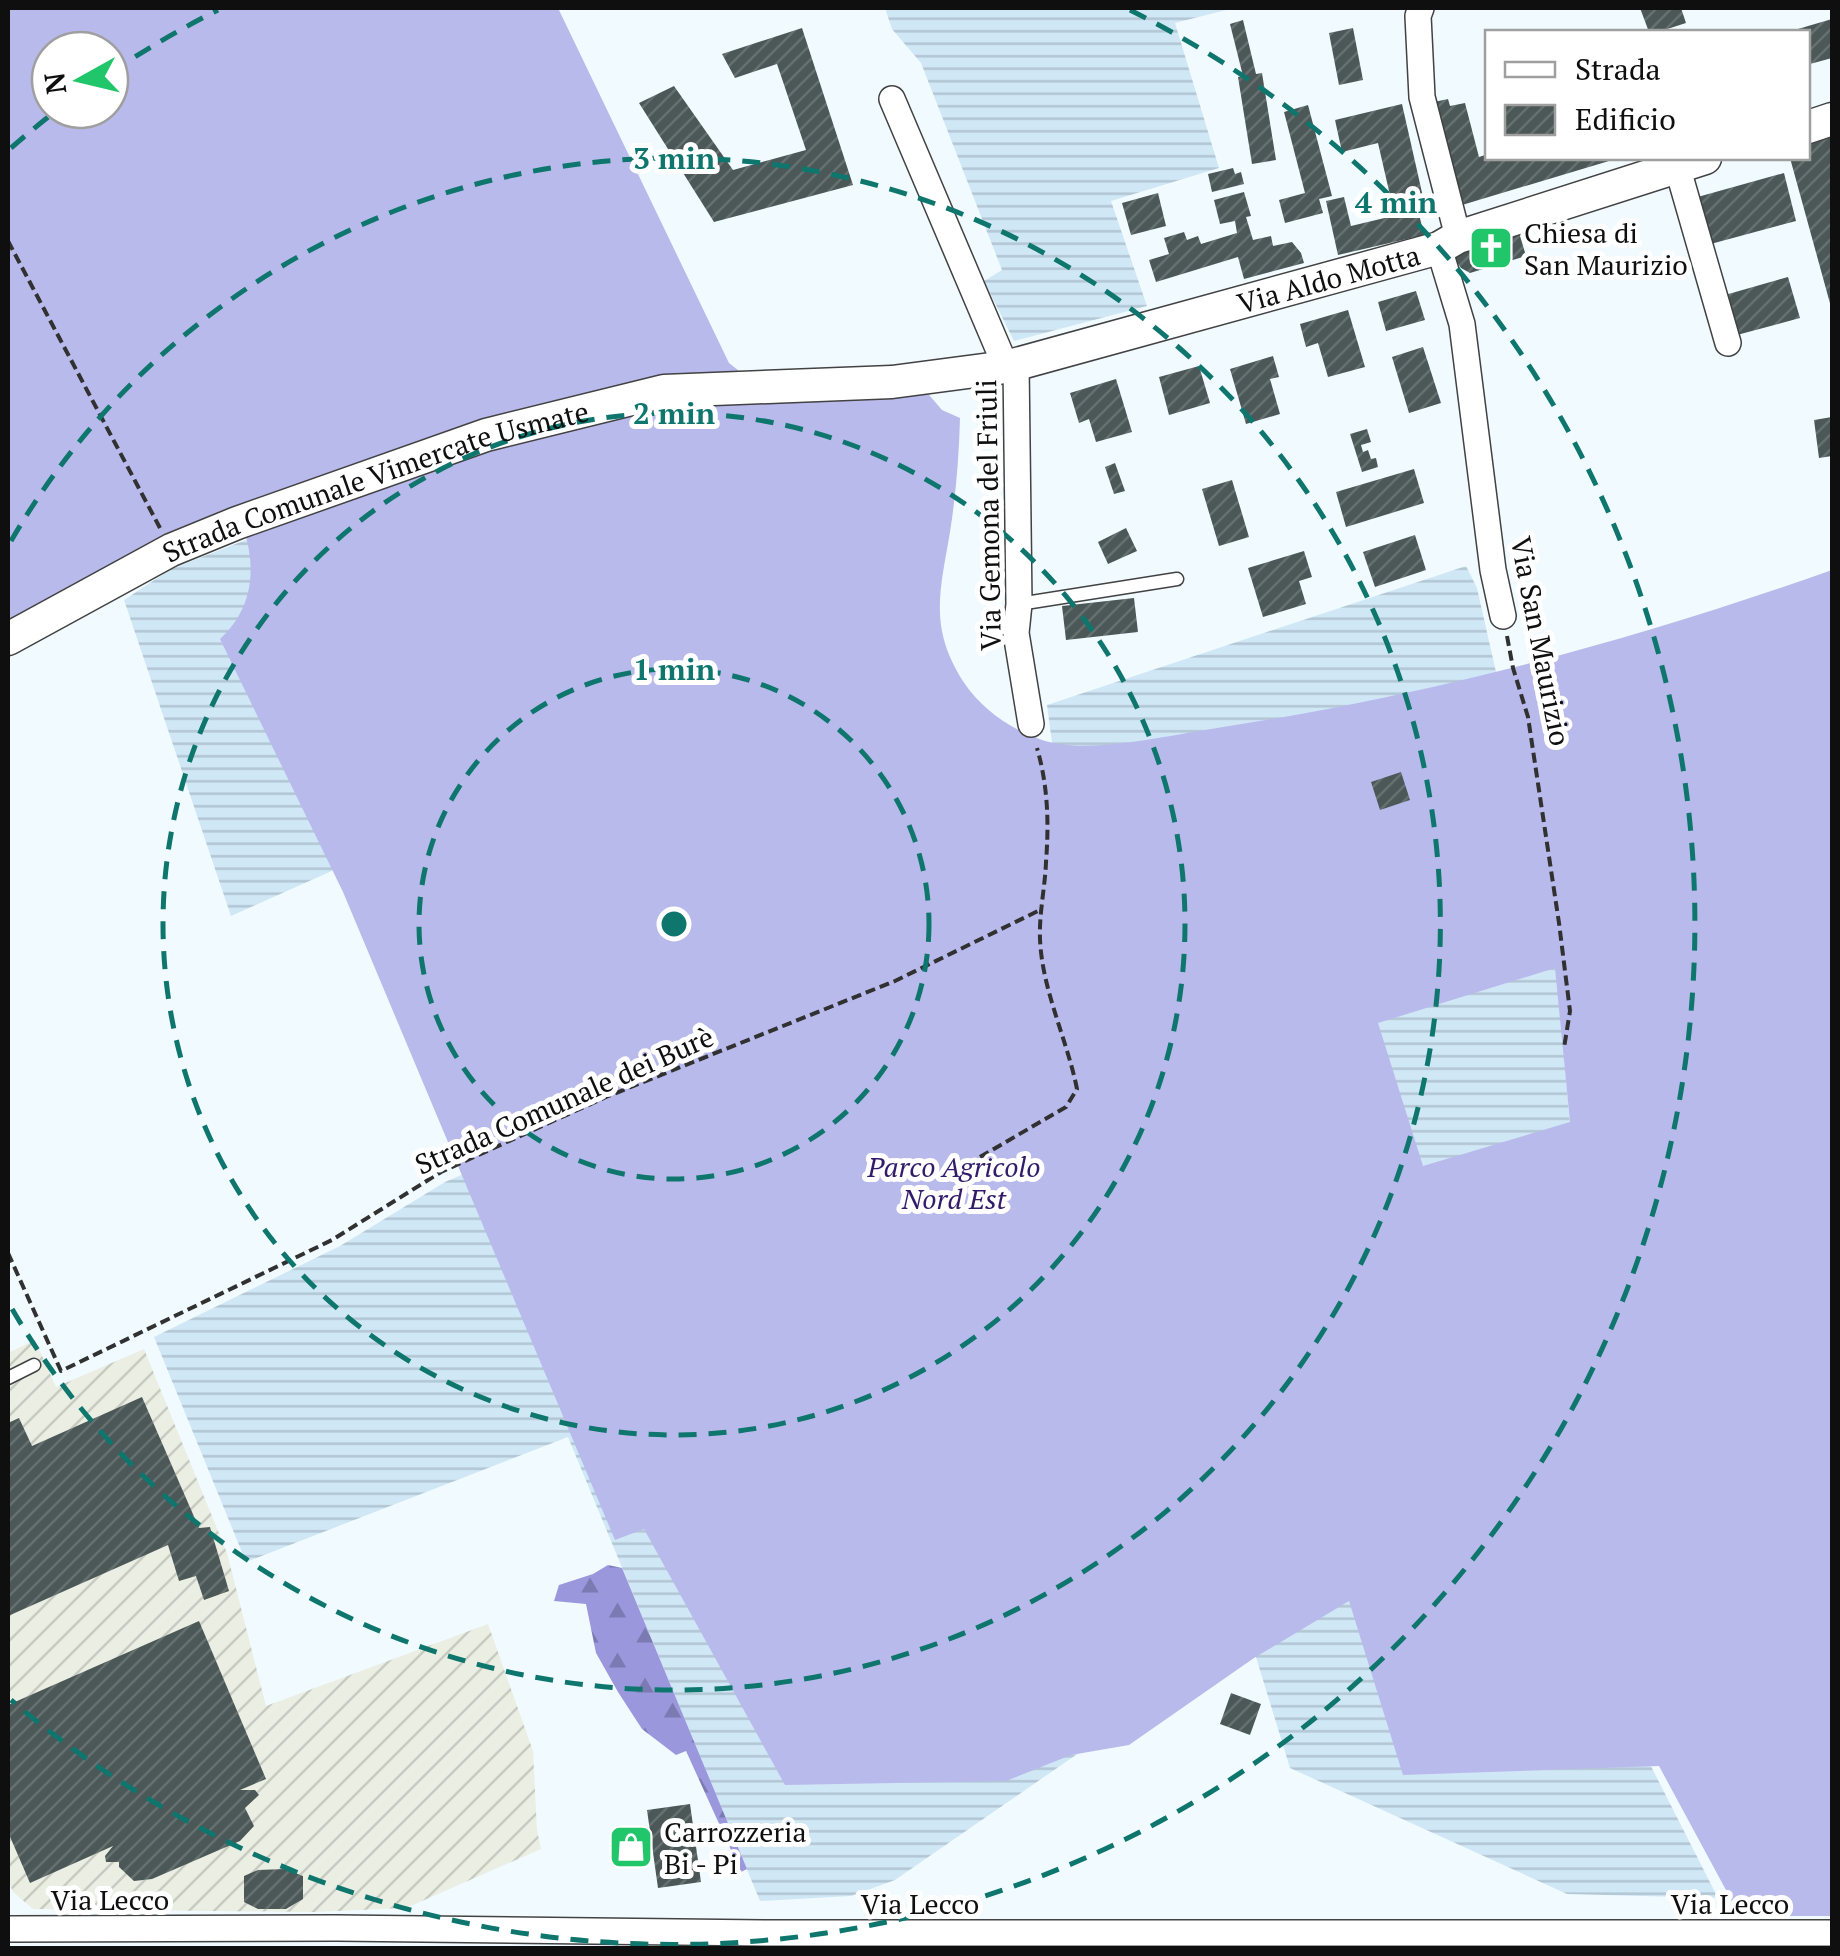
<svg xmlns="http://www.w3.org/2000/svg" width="1840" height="1956" font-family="'PT Serif',serif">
	<defs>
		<pattern id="industrial-furrows" width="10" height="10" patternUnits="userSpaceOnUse" patternTransform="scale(2.5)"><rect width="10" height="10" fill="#eaeee3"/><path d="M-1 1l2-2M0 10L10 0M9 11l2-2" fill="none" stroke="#c8cbc2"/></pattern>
		<pattern id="farmland-rules" width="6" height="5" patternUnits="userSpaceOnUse" patternTransform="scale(2.5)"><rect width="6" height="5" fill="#d0e7f6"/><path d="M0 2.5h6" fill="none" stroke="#b1c5d2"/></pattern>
		<pattern id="forest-firs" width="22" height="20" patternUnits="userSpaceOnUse" patternTransform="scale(2.5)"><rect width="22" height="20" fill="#9a97dd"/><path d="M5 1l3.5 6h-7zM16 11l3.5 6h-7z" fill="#7c7ab2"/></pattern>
		<pattern id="building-hatch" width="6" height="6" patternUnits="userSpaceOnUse" patternTransform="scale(2.5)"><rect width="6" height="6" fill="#4b5857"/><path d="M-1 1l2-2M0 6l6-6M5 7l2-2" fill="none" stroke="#66706f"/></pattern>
	</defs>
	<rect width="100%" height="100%" fill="#f1fbff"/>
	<path fill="url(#industrial-furrows)" d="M35,1340L56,1387L144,1349L227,1553L266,1706L488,1624L533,1751L537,1830L541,1849L406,1908L314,1912L33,1909L13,1892L8,1879V1353Z"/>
	<path fill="url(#farmland-rules)" d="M885,8H1234L1175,23L1219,168L1111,201L1147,306L1014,341L984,281L1002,270L921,63L892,29Z
		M446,462L589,756L231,916L124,600L171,569Z
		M1466,566L1477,588L1522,787L1556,968L1570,1123L1611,1430L1056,773L1047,705Z
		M602,1114L1319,1587L895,1880L851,1896L760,1901L568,1437L246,1562L154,1337L340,1246L445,1182Z
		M1584,1549L1626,1717L1718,1898L1567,1894L1290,1768L1255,1654L1326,1601Z"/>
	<path fill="#b9baec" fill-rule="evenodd" d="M8,8H558L729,363L743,374L923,388L942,410L960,418C959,456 956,494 950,532C940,592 928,628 965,684C985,714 1024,738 1059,744C1101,751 1172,735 1217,728C1427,696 1632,641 1832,570V1916H1740L1659,1766L1403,1775L1349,1601L1254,1658L1129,1745L1071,1755L1006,1781L785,1785L644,1529L615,1540L343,892L220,639C253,609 257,568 243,527L8,627ZM50,50H110V110H50ZM1555,968L1570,1122L1423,1166L1378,1023Z"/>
	<path fill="url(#forest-firs)" d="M608,1565L622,1568L747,1869L741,1872L686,1751L676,1755L642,1729L618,1692L596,1653L586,1604L554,1601L559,1585L593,1574Z"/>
	<path fill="url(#building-hatch)" d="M1640,8H1681L1686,23L1658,32H1649Z
		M1832,19V58L1810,64L1808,55V32L1791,31Z
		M1243,20L1256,74L1262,73L1276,160L1252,164L1238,77L1243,76L1230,24Z
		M802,28L853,185L714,222L639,103L674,86L733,170L806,150L777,64L735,78L722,54Z
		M1353,28L1363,80L1339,85L1329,33Z
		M1448,99L1450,106L1465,103L1479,157L1488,154V158H1619L1462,205L1434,102Z
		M1402,104L1423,197L1392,204L1378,143L1342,152L1335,120Z
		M1308,105L1332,196L1319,199L1323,213L1285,223L1279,200L1305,193L1284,112Z
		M1832,130V306L1831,307L1790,158H1808V137Z
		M1233,168L1235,174L1241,172L1244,184L1212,192L1208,174Z
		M1784,173L1796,221L1707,245L1694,198Z
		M1244,192L1251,216L1246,217L1253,240L1271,236L1273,246L1292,242L1301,253L1304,263L1244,279L1238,257L1156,282L1149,260L1169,254L1164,238L1184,232L1187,240L1198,236L1201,244L1237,233L1235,221L1220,224L1214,200Z
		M1158,193L1166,226L1131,235L1122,203Z
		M1344,197L1351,226L1418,210L1424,235L1338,255L1326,201Z
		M1518,229L1526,256L1470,273L1461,268L1456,261V253Z
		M1788,277L1800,318L1737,335L1725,295Z
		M1416,291L1425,320L1386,331L1378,302Z
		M1348,310L1365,367L1328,377L1318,343L1306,347L1300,324Z
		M1423,347L1441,403L1409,413L1392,357Z
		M1273,356L1279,377L1270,379L1280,414L1246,424L1230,369Z
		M1199,366L1210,403L1169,415L1159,377Z
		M1116,379L1132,432L1096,442L1089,419L1079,423L1070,393Z
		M1832,417V456L1819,458L1814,420Z
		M1367,429L1371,442L1361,445L1363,452L1368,450L1371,459L1376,458L1378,467L1362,472L1350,434Z
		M1115,463L1125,491L1114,494L1105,467Z
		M1414,469L1424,503L1346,527L1336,492Z
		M1232,480L1249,537L1219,546L1202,489Z
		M1126,528L1137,551L1108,564L1098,542Z
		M1415,535L1426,570L1375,587L1363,552Z
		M1304,551L1312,577L1299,581L1306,604L1263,617L1248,568Z
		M1134,598L1138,632L1066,640L1062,606Z
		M1401,772L1410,800L1380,810L1371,782Z
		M142,1397L199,1528L210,1527L229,1591L204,1600L196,1576L179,1581L168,1545L8,1616V1423L19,1418L32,1446Z
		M199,1621L266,1779L240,1790H255L259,1795L245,1808L254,1826L240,1841L152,1879L134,1881L119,1867V1862H106L105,1856L113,1846L30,1883L8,1832V1705Z
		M1231,1693L1261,1704L1250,1735L1220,1724Z
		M690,1804L701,1882L658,1888L647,1810Z
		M285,1869L303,1876V1899L286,1909H258L244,1902V1876L258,1870Z"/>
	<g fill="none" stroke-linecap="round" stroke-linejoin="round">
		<defs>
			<path id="service" d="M1019,604L1177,579
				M8,1378L34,1365"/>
			<path id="minor" d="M1421,8L1418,16L1422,97L1458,237
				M892,99L1006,367
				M1677,166L1728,343
				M1439,248L1462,324L1493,570L1503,616
				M1016,364L1019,604L1016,633L1031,724
				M8,1929L337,1928L764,1933H1832"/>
			<g id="tertiary">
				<path d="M1808,127L1832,119"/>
				<path id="s1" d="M8,639L171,550L237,523L486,435L664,391L892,382L1006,367L1439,248L1458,237L1705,158"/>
			</g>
		</defs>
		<use href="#service" stroke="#424242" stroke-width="15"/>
		<use href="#minor" stroke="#424242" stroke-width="28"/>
		<use href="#tertiary" stroke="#424242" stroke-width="35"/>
		<path stroke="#313131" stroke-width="4" stroke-dasharray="10 5" stroke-linecap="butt" d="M8,241L160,528
			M1507,636L1513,668L1528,717L1559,923L1570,1011L1564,1048
			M980,1157L1066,1107L1077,1089C1067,1039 1042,990 1040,939C1039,913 1045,888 1046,862C1049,823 1048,786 1037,748
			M8,1253L61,1371L332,1240L441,1172L606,1097L895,981L1040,910"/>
		<use href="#service" stroke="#fff" stroke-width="12"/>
		<use href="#minor" stroke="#fff" stroke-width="25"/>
		<use href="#tertiary" stroke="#fff" stroke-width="32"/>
	</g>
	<g fill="none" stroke="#0f766e" stroke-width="5" stroke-dasharray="18 12">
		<circle cx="674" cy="924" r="255"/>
		<circle cx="674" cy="924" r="511"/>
		<path d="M11 541A766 766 0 1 1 11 1307"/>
		<path d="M11 148A1021 1021 0 0 1 52 114M110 73A1021 1021 0 0 1 218 10M1130 10A1021 1021 0 1 1 11 1700"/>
	</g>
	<defs>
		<symbol id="church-square" viewBox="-11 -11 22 22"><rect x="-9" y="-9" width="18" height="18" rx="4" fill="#21c66a" stroke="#fff"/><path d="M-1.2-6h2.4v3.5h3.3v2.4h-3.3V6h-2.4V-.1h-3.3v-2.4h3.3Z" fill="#fff"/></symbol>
		<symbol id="shop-square" viewBox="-11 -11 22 22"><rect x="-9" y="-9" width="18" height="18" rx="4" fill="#21c66a" stroke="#fff"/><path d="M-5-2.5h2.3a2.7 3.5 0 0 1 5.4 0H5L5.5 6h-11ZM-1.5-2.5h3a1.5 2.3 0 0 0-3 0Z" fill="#fff"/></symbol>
	</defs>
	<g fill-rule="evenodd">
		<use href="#church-square" x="1466" y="223" width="50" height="50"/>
		<use href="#shop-square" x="606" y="1822" width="50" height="50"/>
	</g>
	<g text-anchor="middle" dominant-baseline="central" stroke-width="10" stroke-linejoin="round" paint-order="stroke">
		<g font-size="28" fill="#0f0f0f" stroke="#fff" text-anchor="start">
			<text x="1524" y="232">Chiesa di<tspan x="1524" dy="32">San Maurizio</tspan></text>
			<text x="664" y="1831">Carrozzeria<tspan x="664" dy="32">Bi - Pi</tspan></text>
		</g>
		<g font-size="28" fill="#0f0f0f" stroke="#fff">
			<text stroke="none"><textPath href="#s1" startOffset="1382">Via Aldo Motta</textPath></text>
			<text stroke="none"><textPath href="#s1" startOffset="402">Strada Comunale Vimercate Usmate</textPath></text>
			<text transform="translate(988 515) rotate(-91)">Via Gemona del Friuli</text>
			<text transform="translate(1541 641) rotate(79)">Via San Maurizio</text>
			<text transform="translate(564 1100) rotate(-24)">Strada Comunale dei Burè</text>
			<text x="110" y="1899">Via Lecco</text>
			<text x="920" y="1903">Via Lecco</text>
			<text x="1730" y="1903">Via Lecco</text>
		</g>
		<g font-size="28" font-style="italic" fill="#321c6a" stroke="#fff">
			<text x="954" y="1166">Parco Agricolo<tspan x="954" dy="32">Nord Est</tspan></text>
		</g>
	</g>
	<circle cx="674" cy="924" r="15" fill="#0f766e" stroke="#fff" stroke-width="5"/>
	<g font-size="30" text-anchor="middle" font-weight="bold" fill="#0f766e" stroke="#fff" stroke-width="10" stroke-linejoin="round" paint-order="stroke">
		<text x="674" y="169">3 min</text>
		<text x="1396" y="213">4 min</text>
		<text x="674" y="424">2 min</text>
		<text x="674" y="680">1 min</text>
	</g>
	<rect width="1840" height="1956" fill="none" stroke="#0f0f0f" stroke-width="20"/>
	<rect x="1485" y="30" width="325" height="130" fill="#ffffff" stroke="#9f9f9f" stroke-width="2.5"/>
	<rect x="1505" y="62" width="50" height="15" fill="#ffffff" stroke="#9f9f9f" stroke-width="2.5"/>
	<text x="1575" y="80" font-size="30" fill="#0f0f0f">Strada</text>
	<rect x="1505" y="105" width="50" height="30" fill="url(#building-hatch)" stroke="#9f9f9f" stroke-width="2.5"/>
	<text x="1575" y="130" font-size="30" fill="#0f0f0f">Edificio</text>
	<g transform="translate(80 80) rotate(262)"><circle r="48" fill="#ffffff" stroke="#9f9f9f" stroke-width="2.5"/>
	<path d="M0-8L18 38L0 25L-18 38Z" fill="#21c66a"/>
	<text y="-15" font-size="28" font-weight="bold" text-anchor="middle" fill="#0f0f0f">N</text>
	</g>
</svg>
